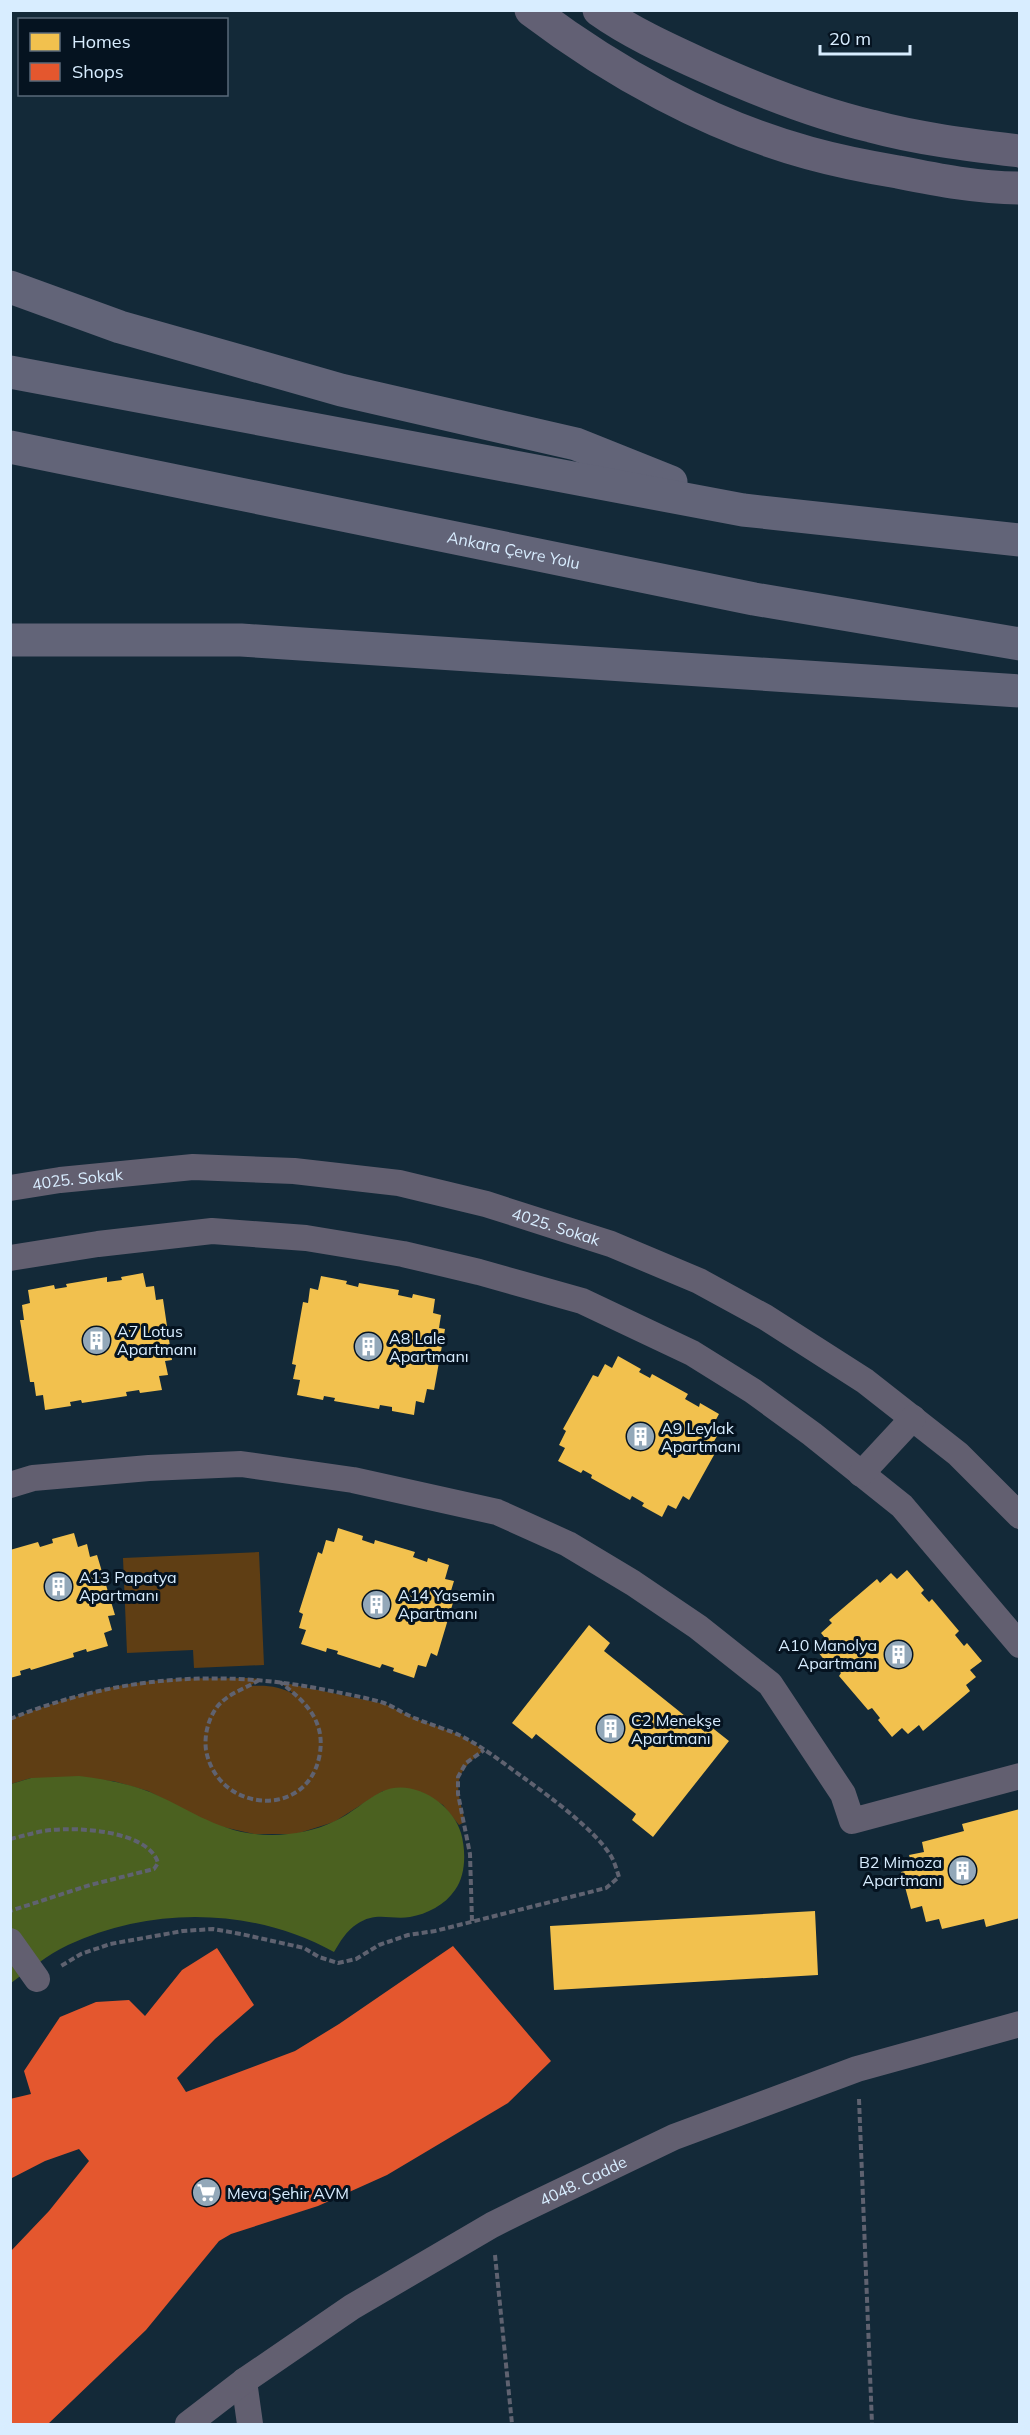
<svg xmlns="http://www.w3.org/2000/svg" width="1030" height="2435" font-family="Mulish,sans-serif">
	<rect width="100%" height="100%" fill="#132938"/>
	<path fill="#5f3e14" d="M259,1552L264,1665L194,1668L193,1650L127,1653L123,1558Z
		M248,1678L260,1679L250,1686C267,1685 280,1686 295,1695L280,1682L385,1704L414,1718L460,1735L484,1750C451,1776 456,1784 465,1822L459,1825L443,1805L423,1793L409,1790L383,1791L334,1822L296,1834H254L214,1825L148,1791L113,1781L31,1778L11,1784V1719C56,1701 102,1686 152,1681C183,1677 216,1679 248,1678Z"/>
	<path fill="#4b6120" d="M79,1776C103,1779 127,1783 150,1792C185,1807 216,1830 255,1834C281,1837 311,1833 335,1821C351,1814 365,1800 381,1792C412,1777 452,1803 461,1833C466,1851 466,1875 455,1890C445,1905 427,1914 410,1917C390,1920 376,1911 357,1924C346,1931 340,1942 334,1952C252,1907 152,1906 68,1945C47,1955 29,1970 11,1983V1784L31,1778Z"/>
	<path fill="#f2c14e" d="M143,1273L146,1287L154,1286L156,1300L163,1299L172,1360L165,1361L168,1375L159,1376L162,1390L140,1393L139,1390L126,1392L127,1396L82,1403L81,1400L70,1402L71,1406L45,1410L43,1395L36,1396L34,1382H30L20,1320H24L22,1305L30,1303L28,1290L54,1285L55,1289L67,1287L66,1284L107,1277V1282L122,1280L121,1277Z
		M321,1276L347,1281L346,1284L358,1287L359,1283L399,1290L398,1295L412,1298L413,1294L435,1299L433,1313L441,1315L439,1328L445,1329L434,1390L427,1389L424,1403L416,1401L414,1415L392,1411V1407L380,1405L379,1409L334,1401L335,1398L324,1396L323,1400L297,1395L300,1380L293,1379L296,1365L292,1364L303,1302L308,1303L310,1288L318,1290Z
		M618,1356L641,1369L639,1372L650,1378L652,1374L688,1394L685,1399L699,1407L700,1403L719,1414L712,1427L720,1431L713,1443L719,1446L689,1500L683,1496L676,1509L668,1505L662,1517L642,1506L644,1503L632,1496L630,1500L591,1478L592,1475L583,1470L581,1473L558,1461L565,1448L559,1445L566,1431L563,1429L593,1375L598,1377L605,1364L612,1368Z
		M338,1528L363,1536L362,1540L374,1544L375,1540L415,1552L413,1557L427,1562L428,1558L449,1565L445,1579L454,1581L450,1594L455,1596L437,1656L431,1653L426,1667L418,1665L414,1678L393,1671L394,1668L382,1664L380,1668L337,1654L338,1651L327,1648L326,1652L301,1644L306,1630L299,1628L303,1614L299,1612L318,1552L322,1554L326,1540L334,1542Z
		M74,1533L78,1547L87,1544L90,1557L97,1555L115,1615L108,1616L112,1630L104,1633L108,1646L87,1652L86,1649L73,1653L74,1657L31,1670L30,1668L20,1671L21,1675L10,1678V1550L38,1542L40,1547L53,1543L52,1539Z
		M907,1570L924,1590L921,1593L929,1602L932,1599L959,1631L955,1635L964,1646L967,1643L982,1661L970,1670L976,1677L966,1685L970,1691L923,1731L919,1725L908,1734L902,1728L892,1737L878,1720L880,1718L872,1708L868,1710L839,1676L841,1673L834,1665L830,1667L814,1647L825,1638L821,1633L832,1623L829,1620L877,1579L880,1583L891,1573L897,1579Z
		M589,1625L610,1643L604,1651L705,1732L710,1726L729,1741L653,1837L632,1820L636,1814L536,1734L532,1739L512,1723Z
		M1020,1809V1918L986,1927L984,1919L942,1929L939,1919L926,1922L922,1906L911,1909L901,1872L913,1869L909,1855L924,1852L922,1842L964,1831L962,1824Z
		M815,1911L818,1975L554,1990L550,1926Z"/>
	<path fill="#e4572e" d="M453,1946L551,2061L508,2103L387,2175L318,2206L231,2234L219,2241L146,2330L48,2424H10V2252L49,2211L89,2161L79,2149L45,2161L10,2179V2099L31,2094L24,2071L60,2017L96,2002L129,2000L145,2016L182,1970L217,1948L254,2005L215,2039L177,2078L186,2092L295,2051L339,2024Z"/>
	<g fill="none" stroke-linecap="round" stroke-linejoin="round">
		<path stroke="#5f6270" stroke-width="4" stroke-dasharray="6 3" stroke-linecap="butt" d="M259,1680C245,1689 228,1693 217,1707C208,1719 204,1736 206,1750C217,1812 305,1820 319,1758C327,1722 306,1702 280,1682
			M10,1719C113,1677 218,1668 326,1690C345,1694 365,1697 384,1703C395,1707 405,1715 417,1719C431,1725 446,1729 459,1735C482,1746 503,1763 524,1778C549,1796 595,1830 611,1856C615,1863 617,1871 619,1877L606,1888L435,1931L408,1935L379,1945L356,1959L338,1963L319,1957L304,1948L241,1934L213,1929L183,1931L110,1944L81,1954L61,1966
			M10,1839C24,1836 38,1831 52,1830C79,1827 149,1831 158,1863L154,1869L90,1885L10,1911
			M472,1921L470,1854L458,1794V1777L466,1763L484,1750
			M859,2099L872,2424
			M495,2255L512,2424"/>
		<g stroke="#625f70" stroke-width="26">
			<path id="s1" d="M10,1188L60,1180L193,1167L294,1171L399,1183L486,1204L611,1244L699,1281L765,1317L865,1381L958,1454L1020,1516"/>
			<path d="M10,1258L98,1244L212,1231L306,1238L403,1254L479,1272L582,1301L692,1353L753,1391L812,1434L902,1506L1020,1645"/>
			<path d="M861,1474L913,1418"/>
			<path d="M10,1485L33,1478L149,1468L241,1464L353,1480L497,1512L568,1544L633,1583L698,1627L770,1684L843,1794L852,1821L1020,1776"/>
			<path d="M10,1941L37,1979"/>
			<path d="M244,2381L250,2424"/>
			<path id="s2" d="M188,2424L244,2381L352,2307L492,2225L524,2209L674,2137L857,2069L1020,2024"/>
		</g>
		<path stroke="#626074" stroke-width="33" d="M531,10C613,72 710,126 809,153C838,161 868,167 898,172C938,180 979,188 1020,188
			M599,10C630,32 665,48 700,64C755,89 812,112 871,126C919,139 970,145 1020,151"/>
		<g stroke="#626478" stroke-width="33">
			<path d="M10,287L120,327L341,390L576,444L671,482"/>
			<path d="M10,372L743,510L1020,540"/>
			<path id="s3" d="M10,447L754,599L1020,644"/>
			<path d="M10,640H241L1020,691"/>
		</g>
	</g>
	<defs>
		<symbol id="building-disc" viewBox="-11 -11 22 22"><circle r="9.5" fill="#93a8b9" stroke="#051320"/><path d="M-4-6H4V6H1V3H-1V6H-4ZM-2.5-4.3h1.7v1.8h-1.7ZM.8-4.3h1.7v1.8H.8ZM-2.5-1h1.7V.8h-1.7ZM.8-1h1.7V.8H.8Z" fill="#fff"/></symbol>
		<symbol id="supermarket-disc" viewBox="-11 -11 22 22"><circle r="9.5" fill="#93a8b9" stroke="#051320"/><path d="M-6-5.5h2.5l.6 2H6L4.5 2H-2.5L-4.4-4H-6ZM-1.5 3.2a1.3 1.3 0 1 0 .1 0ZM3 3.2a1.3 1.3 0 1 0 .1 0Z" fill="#fff"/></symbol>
	</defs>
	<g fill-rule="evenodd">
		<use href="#building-disc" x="80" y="1324" width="33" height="33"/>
		<use href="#building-disc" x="352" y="1330" width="33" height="33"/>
		<use href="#building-disc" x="624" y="1420" width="33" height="33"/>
		<use href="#building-disc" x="42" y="1570" width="33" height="33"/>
		<use href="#building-disc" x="360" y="1588" width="33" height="33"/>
		<use href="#building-disc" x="882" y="1638" width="33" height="33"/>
		<use href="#building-disc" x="594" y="1712" width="33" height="33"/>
		<use href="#building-disc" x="946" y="1854" width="33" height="33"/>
		<use href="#supermarket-disc" x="190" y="2176" width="33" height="33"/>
	</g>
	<g text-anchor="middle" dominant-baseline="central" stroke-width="6" stroke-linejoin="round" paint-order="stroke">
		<g font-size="16" fill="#d8edff" stroke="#051320">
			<text stroke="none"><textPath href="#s3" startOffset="514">Ankara Çevre Yolu</textPath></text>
			<text stroke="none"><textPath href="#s1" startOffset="68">4025. Sokak</textPath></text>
			<text stroke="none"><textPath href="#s1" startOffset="554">4025. Sokak</textPath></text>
			<text stroke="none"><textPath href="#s2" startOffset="465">4048. Cadde</textPath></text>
		</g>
		<g font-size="16" fill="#d8edff" stroke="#051320" text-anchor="start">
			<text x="117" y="1331">A7 Lotus<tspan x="117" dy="18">Apartmanı</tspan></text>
			<text x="389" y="1338">A8 Lale<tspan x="389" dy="18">Apartmanı</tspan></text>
			<text x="661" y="1428">A9 Leylak<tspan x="661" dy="18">Apartmanı</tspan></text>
			<text x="79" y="1577">A13 Papatya<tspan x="79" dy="18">Apartmanı</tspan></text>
			<text x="398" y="1595">A14 Yasemin<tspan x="398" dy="18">Apartmanı</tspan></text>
			<text x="877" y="1645" text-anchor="end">A10 Manolya<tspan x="877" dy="18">Apartmanı</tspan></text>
			<text x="631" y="1720">C2 Menekşe<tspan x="631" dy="18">Apartmanı</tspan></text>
			<text x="942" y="1862" text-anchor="end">B2 Mimoza<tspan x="942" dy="18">Apartmanı</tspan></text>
			<text x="227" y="2193">Meva Şehir AVM</text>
		</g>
	</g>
	<rect width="1030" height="2435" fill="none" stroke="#d8edff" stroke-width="24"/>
	<rect x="18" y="18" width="210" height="78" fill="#051320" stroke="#596a79" stroke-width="1.5"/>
	<rect x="30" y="33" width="30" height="18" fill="#f2c14e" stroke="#596a79" stroke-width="1.5"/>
	<text x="72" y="48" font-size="18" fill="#d8edff">Homes</text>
	<rect x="30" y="63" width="30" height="18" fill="#e4572e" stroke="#596a79" stroke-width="1.5"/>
	<text x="72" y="78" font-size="18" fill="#d8edff">Shops</text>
	<path d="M820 45v9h90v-9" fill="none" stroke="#d8edff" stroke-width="3"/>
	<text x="829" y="45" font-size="18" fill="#d8edff" stroke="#051320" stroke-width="4.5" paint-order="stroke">20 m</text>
</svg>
